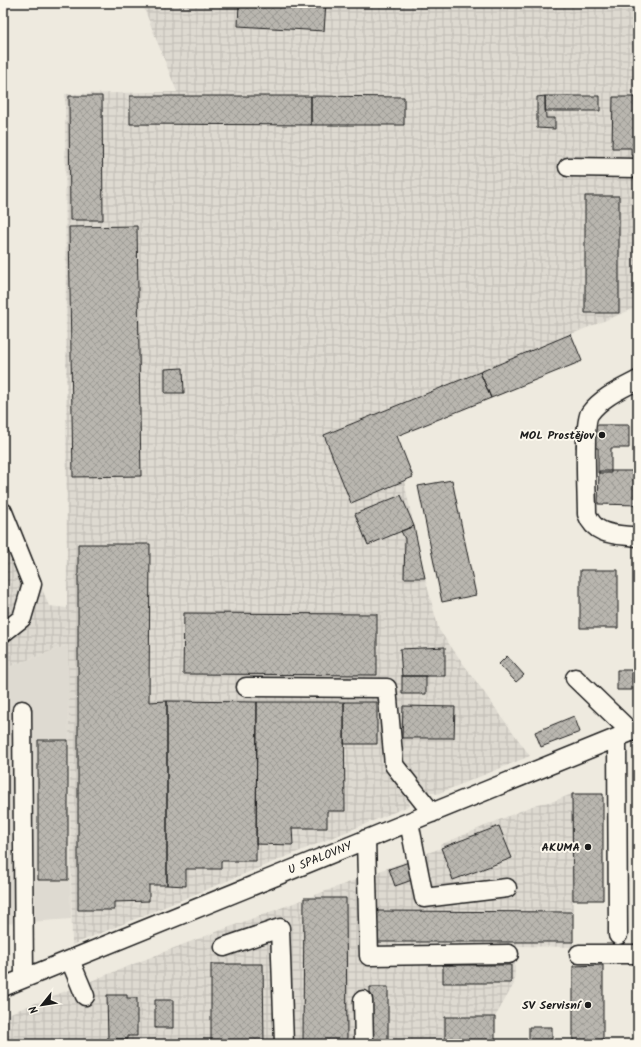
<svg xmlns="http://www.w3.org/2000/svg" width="641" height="1047" font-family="Kalam,sans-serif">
	<defs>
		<pattern id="industrial-grid" width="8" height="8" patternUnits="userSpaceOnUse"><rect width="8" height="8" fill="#dedad1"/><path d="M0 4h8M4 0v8" fill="none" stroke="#bebab3"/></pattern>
		<pattern id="building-cross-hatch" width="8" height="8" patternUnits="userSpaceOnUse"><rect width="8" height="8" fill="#b9b6af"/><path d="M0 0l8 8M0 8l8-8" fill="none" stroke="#9e9c96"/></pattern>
	</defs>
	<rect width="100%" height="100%" fill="#eeeadf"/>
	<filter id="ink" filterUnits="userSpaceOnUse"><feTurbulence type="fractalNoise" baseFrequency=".025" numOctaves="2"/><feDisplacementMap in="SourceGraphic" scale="8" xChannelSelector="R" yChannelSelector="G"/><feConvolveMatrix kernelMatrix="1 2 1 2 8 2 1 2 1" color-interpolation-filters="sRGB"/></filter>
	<g filter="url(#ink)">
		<path fill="#dedad1" d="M68,645L71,919L3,924V669Z"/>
		<path fill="url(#industrial-grid)" d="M142,3H638V307L324,435L351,503L404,481L425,578L439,630L530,756L437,794L430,792L419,796L409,800V806L72,945L68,645L3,669V492L49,606L67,608L65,94L177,92Z
			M572,794L573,947L516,946L514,984L495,1017V1044H3V1016L179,946L441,848L440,845L537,804L554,801Z"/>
		<path fill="url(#building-cross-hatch)" stroke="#1c1c1c" d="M239,3H326L324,31L238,26Z
			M69,96H102L103,220H70Z
			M130,96H311V125L130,124Z
			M311,96L404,97V125H311Z
			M545,96H600V111H545Z
			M545,96L546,118H555V129L537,128V97Z
			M613,97H638V155H631V148H612Z
			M585,196H619V313H585Z
			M137,226L141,476L73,477L69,227Z
			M571,334L582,361L491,398L480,372Z
			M183,368L184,393H165V369Z
			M480,372L491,398L397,436L413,477L351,503L324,435Z
			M577,425H629V448H611V473H598V448H576Z
			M599,471H638V505L598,504Z
			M452,480L476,595L442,602L418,486Z
			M401,495L414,526L368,545L355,514Z
			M414,526L425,578H404L405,539L401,531Z
			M78,544H150L149,702L167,701V885H149V901L114,902V910H78Z
			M580,570H618V628H580Z
			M184,613L377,614V675L183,674Z
			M445,647V676H402L400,649Z
			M507,656L524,675L516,682L499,664Z
			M617,670H632V690H617Z
			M402,676H426V694H402Z
			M167,701L257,702L256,861H221V869H186V886L167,885Z
			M257,702H344L345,811H327V828H292L293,845L256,844Z
			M344,702H377V744H344Z
			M403,706L455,707L454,738H402Z
			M574,716L580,732L541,747L535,732Z
			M38,740H68V880H38Z
			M572,794H603V900H573Z
			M499,826L512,858L453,880L441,848Z
			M409,862L415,879L395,886L389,869Z
			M304,898H346L347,1044H303Z
			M377,911L573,912V942H378Z
			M211,964H263L264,1044H211Z
			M443,965H511V983H443Z
			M603,965V1044H573V966Z
			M370,987H388V1044H370Z
			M107,995H127V998H137V1036H128V1039H108Z
			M155,1000H173V1028H155Z
			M445,1017H495V1044H445Z
			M529,1027H552V1044H529Z"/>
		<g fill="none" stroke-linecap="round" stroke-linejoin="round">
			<defs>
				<path id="minor" d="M568,167L638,168
					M638,380C621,389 602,397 590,413C583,422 587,498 587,514C595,537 618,534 638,537
					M3,512L32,584L22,618L3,633
					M575,678L631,732
					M246,687L387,688L394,765L432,813
					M22,710L24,978
					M617,738L618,935
					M409,822L424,898L507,888
					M366,839L369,956L509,954
					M224,947L280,928L284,1044
					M579,954H638
					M70,960L85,996
					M3,987L638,729
					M363,1000L364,1044"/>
			</defs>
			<use href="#minor" stroke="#1c1c1c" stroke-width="21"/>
			<path stroke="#1c1c1c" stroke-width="2.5" stroke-dasharray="3 3" stroke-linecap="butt" d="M636,973V1044"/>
			<use href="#minor" stroke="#fbf7ec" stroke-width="18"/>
		</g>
	</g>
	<g fill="#1c1c1c" stroke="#fbf7ec" stroke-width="1.5">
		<circle cx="602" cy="435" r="4"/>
		<circle cx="588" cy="847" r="4"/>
		<circle cx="588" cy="1005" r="4"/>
	</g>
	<g text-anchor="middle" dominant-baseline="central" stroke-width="4" stroke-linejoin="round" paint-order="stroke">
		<g font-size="12" font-weight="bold" fill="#1c1c1c" stroke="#fbf7ec" text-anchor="end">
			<text x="594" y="435">MOL Prostějov</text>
			<text x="580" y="847">AKUMA</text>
			<text x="580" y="1005">SV Servisní</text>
		</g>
		<g font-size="12" fill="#1c1c1c" stroke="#fbf7ec">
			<text transform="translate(320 858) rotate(-22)">U SPALOVNY</text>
		</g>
	</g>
	<rect width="641" height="1047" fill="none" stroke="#fbf7ec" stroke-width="16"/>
	<rect x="8" y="8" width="625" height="1031" fill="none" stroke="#1c1c1c" stroke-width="1.5" filter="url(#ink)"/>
	<g transform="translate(42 1005) rotate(240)" stroke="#fbf7ec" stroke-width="3" paint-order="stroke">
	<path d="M0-3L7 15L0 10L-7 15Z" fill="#1c1c1c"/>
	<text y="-6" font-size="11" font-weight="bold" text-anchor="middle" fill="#1c1c1c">N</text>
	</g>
</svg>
